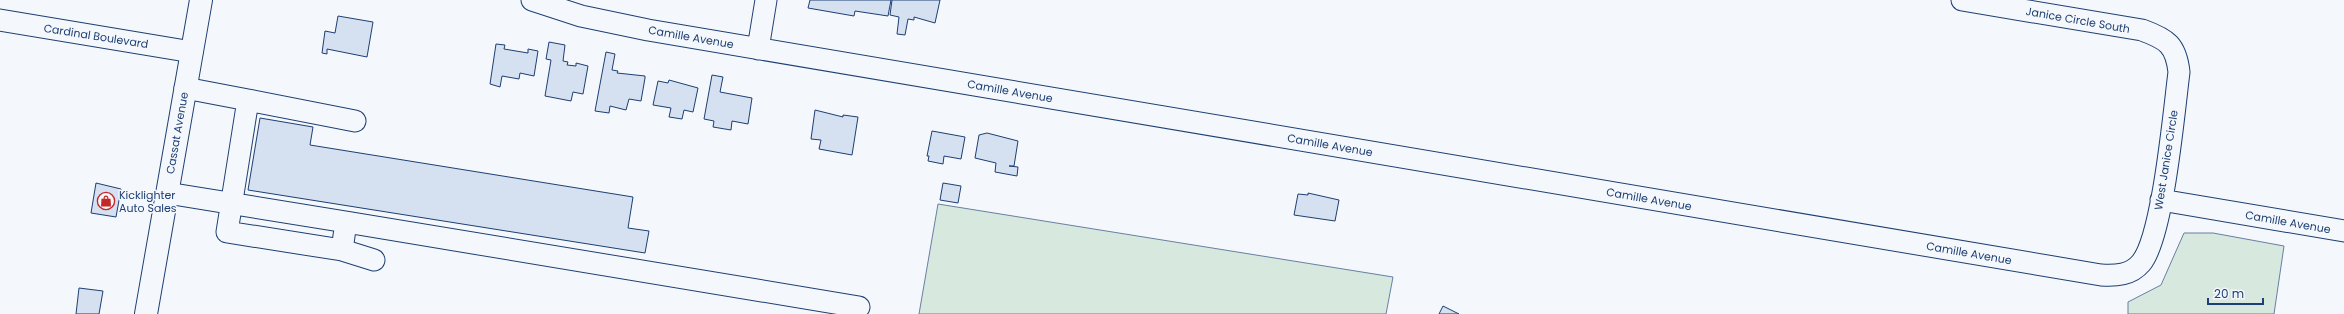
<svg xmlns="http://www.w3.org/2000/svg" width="2344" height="314" font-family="Poppins,sans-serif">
	<rect width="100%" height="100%" fill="#f4f7fb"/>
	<path fill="#d7e8df" stroke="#687fa3" d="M938,204L1393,277L1386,314H919Z
		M2184,233H2213L2284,246L2274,314H2128V302L2161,285Z"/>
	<path fill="#d5e0f0" stroke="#1d3f73" d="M810,0H891L888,16L855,11L854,16L808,8Z
		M892,0H940L935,23L914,17V20L908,19L905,35L897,34L899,17L890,15Z
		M338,16L373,22L367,57L327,49V54L322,53L325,31L335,33Z
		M549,42L565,45L563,61L568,62L567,65L576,66V63L588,66L583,94L573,92L571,101L545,96L551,60L546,59Z
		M496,44L505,45L504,49L528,53V49L538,51L534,76L520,73L519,79L502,76L500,87L490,84Z
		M606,52L615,54L612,70L618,71L617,73L645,76V78L641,101L629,99L626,110L610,106L609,113L595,111Z
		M712,75L723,77L720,92L752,98L748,124L732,121L731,130L713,127L714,121L704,119Z
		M669,80L698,88L693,112L684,110L682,119L669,117L671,108L653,105L658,81L668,83Z
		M815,110L843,117V115L858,117L852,155L819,149L821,140L811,139Z
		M260,118L313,127L310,145L633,197L628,228L649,231L645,253L248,190Z
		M932,131L965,137L961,159L944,156L943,164L928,161L929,156H927Z
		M987,133L1018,141L1014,166H1009L1018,167L1017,176L995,172L996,163L975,158L979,135Z
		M96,183L121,189L116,217L91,213Z
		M943,183L961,186L958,203L940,200Z
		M1308,193L1339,200L1335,221L1294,215L1298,194L1308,195Z
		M79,288L103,291L99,314H76Z
		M1443,306L1459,314H1439Z"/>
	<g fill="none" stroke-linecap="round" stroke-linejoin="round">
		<defs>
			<path id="minor" d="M532,0L581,16L648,30L2101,275C2116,276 2131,275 2141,263C2163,237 2174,111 2179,72C2176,45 2167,39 2142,30L1962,0
				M0,20L192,52
				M758,49L766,0
				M185,88L248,100L227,232L342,250
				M248,100L355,121
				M167,193L346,222L342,250L374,260
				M2161,200L2344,231
				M346,222L859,307"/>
			<path id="major" d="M146,314L201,0"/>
		</defs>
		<use href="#minor" stroke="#1d3f73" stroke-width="23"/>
		<use href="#major" stroke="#1d3f73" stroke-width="24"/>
		<use href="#minor" stroke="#f4f7fb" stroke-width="21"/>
		<use href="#major" stroke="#f4f7fb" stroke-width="22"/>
	</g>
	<defs>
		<symbol id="shop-ring" viewBox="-11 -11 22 22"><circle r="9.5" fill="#f4f7fb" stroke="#c62828" stroke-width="1.5"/><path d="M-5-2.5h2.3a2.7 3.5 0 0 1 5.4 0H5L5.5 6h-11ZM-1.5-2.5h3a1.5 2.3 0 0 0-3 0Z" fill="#c62828"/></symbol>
	</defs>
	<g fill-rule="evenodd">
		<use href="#shop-ring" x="96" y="191" width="20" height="20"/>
	</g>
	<g text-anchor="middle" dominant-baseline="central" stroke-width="3" stroke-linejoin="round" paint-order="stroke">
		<g font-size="11" fill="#1d3f73" stroke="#f4f7fb">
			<text transform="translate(2078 20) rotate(10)">Janice Circle South</text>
			<text transform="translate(96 36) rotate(9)">Cardinal Boulevard</text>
			<text transform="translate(691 37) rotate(10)">Camille Avenue</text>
			<text transform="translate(1010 91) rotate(10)">Camille Avenue</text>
			<text transform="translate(177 133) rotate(-80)">Cassat Avenue</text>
			<text transform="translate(1330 145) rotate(10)">Camille Avenue</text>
			<text transform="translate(2166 160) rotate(-81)">West Janice Circle</text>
			<text transform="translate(1649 199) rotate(10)">Camille Avenue</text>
			<text transform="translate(2288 222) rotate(10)">Camille Avenue</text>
			<text transform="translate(1969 253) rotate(10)">Camille Avenue</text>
		</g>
		<g font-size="11" fill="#1d3f73" stroke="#f4f7fb" text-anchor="start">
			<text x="119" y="195">Kicklighter<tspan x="119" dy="13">Auto Sales</tspan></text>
		</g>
	</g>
	<path d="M2208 298v6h55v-6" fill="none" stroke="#1d3f73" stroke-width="2"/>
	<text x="2214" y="298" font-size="12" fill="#1d3f73" stroke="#f4f7fb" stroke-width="3" paint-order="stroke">20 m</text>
</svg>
